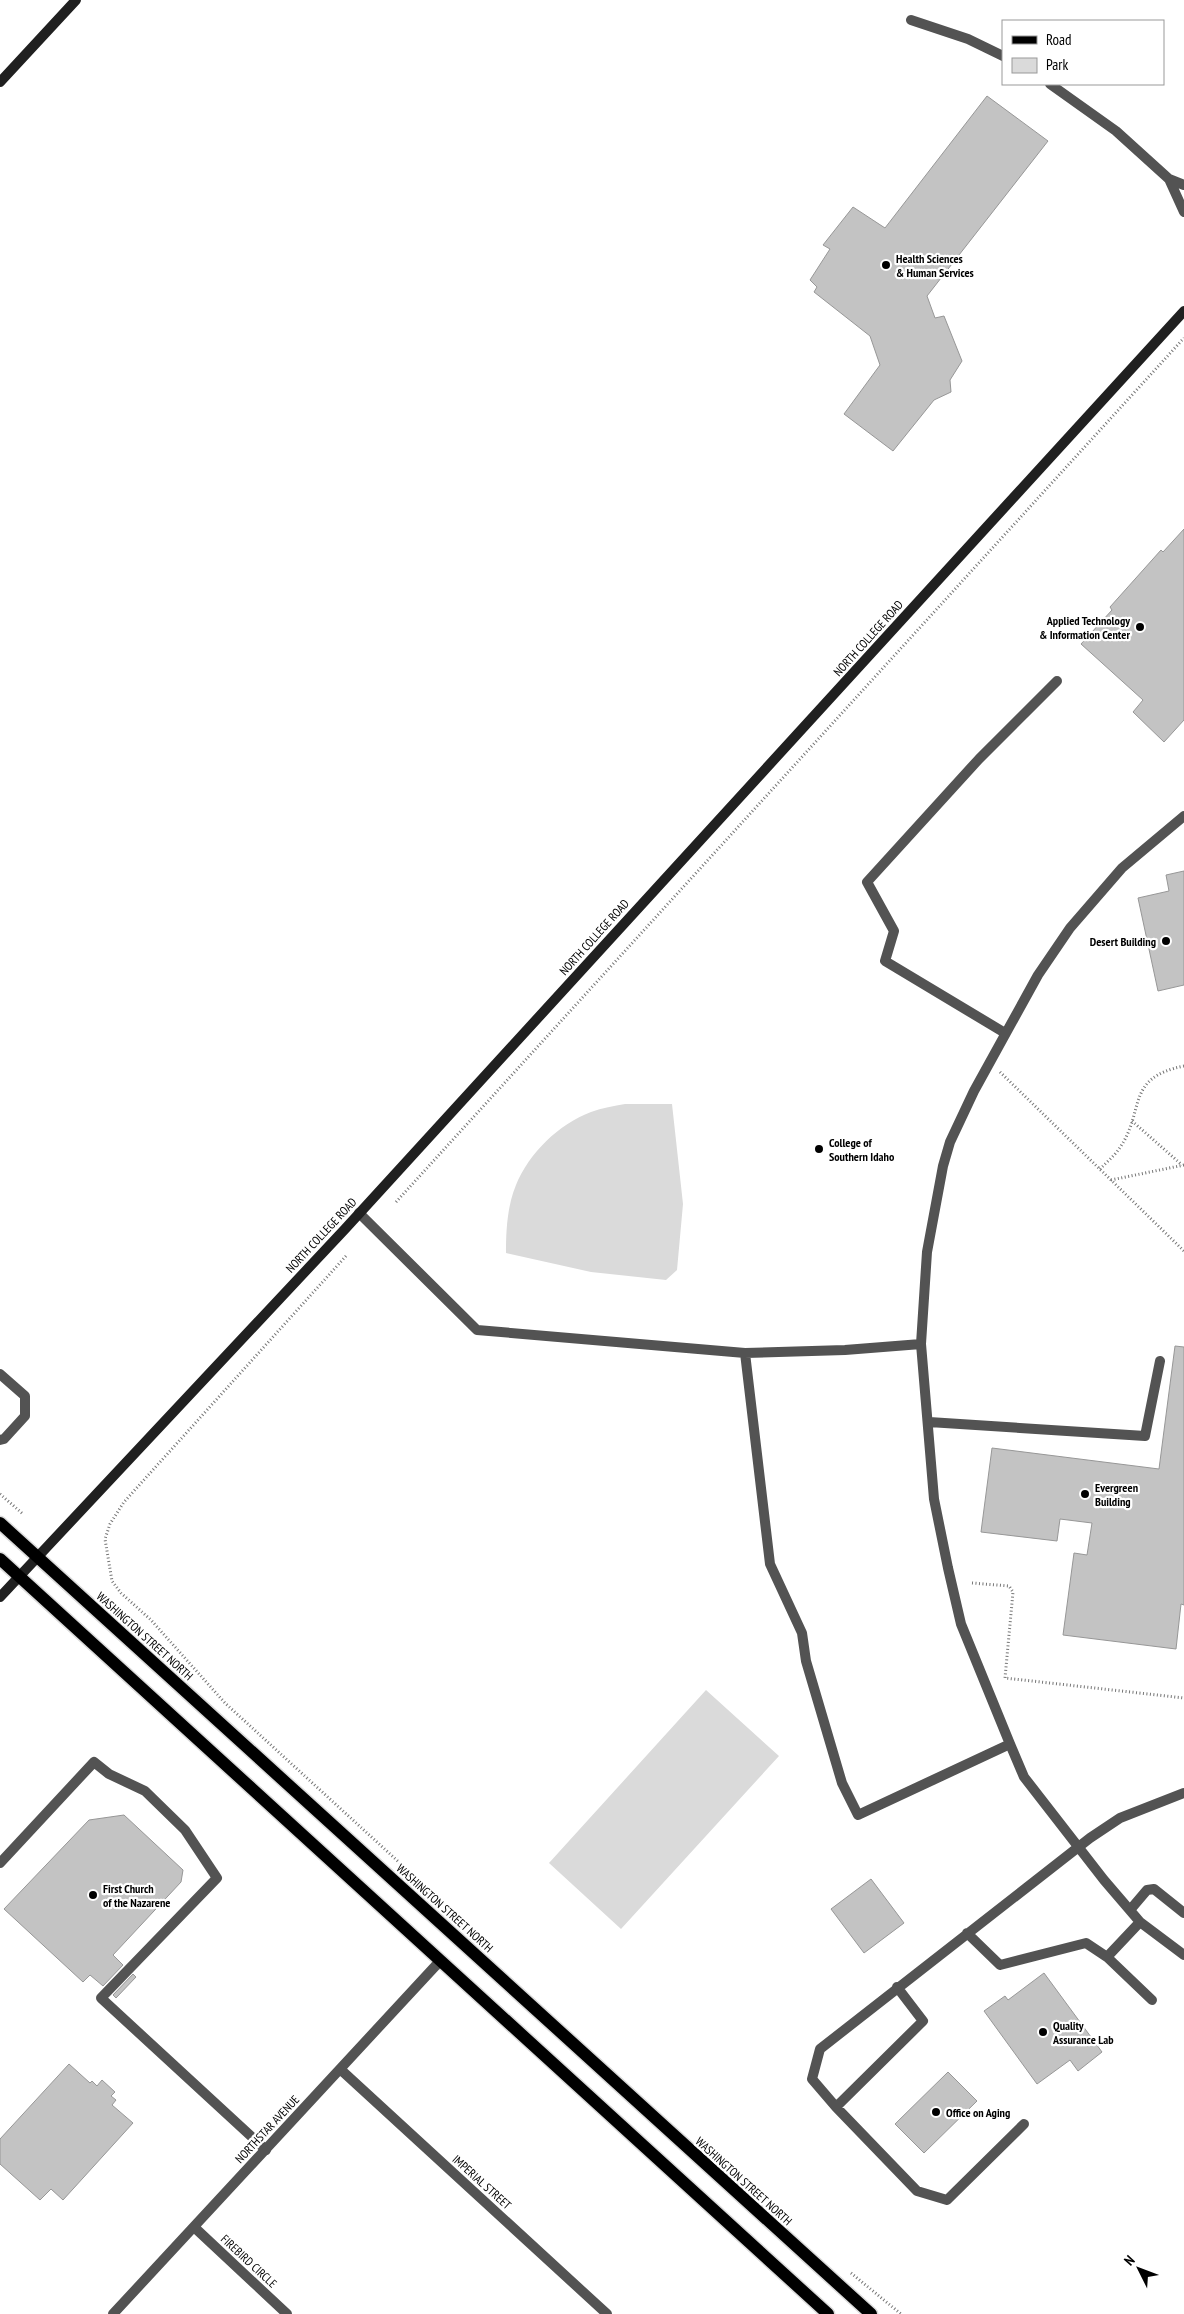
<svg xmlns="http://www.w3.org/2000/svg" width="1184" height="2314" font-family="'PT Sans Narrow',sans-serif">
	<rect width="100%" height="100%" fill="#fff"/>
	<path fill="#dadada" d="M625,1104H672L683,1204L677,1270L666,1280L591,1272L506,1253C506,1231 507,1207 516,1185C529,1153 559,1124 591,1112C602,1108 614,1106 625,1104Z
		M706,1690L779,1756L621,1929L549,1863Z"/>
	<path fill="#c3c3c3" stroke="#979797" d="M987,96L1048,141L927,296L935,318L944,316L962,361L950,380L951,392L934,400L893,451L844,414L880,365L870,336L814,292L817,287L810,280L830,249L823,245L853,207L885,228Z
		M1184,529V720L1164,742L1133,712L1143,700L1081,644L1112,610L1110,607L1161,550L1163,552Z
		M1184,871V985L1158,991L1138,898L1169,891L1166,875Z
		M1175,1346L1184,1347V1605L1181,1604L1176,1649L1063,1635L1074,1553L1087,1555L1092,1523L1060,1519L1057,1541L981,1532L992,1448L1159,1469Z
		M124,1815L183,1870L181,1882L113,1955L123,1965L103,1986L90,1975L83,1982L4,1909L89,1820Z
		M871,1879L904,1923L864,1953L831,1909Z
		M1044,1973L1102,2052L1078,2071L1070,2060L1037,2084L984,2011L1005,1996L1008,2000Z
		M133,1974L136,1977L116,1998L113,1995Z
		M69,2064L90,2083L92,2081L97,2086L102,2080L115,2092L111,2096L116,2100L112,2105L133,2123L63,2200L51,2189L40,2200L0,2164V2139Z
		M948,2072L977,2101L924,2153L895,2124Z"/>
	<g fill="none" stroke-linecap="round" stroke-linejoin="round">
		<defs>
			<path id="primary" d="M0,1523L871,2314
				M0,1559L828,2314"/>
		</defs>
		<use href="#primary" stroke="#dbdbdb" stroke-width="15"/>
		<path stroke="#757575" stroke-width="3" stroke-dasharray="1 2.5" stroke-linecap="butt" d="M1000,1072L1184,1251
			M1132,1121L1182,1165
			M1100,1169C1106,1163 1114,1156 1119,1149C1146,1111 1124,1078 1184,1066
			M1111,1180L1184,1165
			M396,1202L1184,338
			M346,1256L124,1502L110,1524L105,1539L112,1581L121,1593L151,1620L225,1703L460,1918
			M0,1494L23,1514
			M972,1583L1009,1586L1013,1592L1005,1678L1184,1698
			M851,2273L901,2314"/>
		<path stroke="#535353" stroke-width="10" d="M911,20L968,39L1003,56
			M1050,84L1116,131L1169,179
			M1184,185L1169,179L1184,212
			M1184,816L1122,868L1070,928L1038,975L974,1091L950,1142L943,1166L927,1252L921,1344L934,1499L948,1568L961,1624L1010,1744L1024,1777L1104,1880L1140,1922L1184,1955
			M1005,1033L885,961L894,931L867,882L979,759L1057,681
			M359,1213L477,1330L745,1353
			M921,1344L845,1350L745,1353L770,1564L802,1633L806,1661L842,1783L858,1815L1010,1744
			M0,1374L25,1396V1416L4,1439L0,1440
			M929,1422L1145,1436L1160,1361
			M0,1863L94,1762L109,1774L145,1791L185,1830L217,1878L101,1998L266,2150
			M1130,1910L1147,1890L1154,1889L1184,1913
			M967,1933L1000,1965L1086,1943L1107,1957L1152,2000
			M1107,1957L1140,1922
			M836,2107L923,2021L897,1987
			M1024,2124L947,2200L917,2191L836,2107L812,2079L820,2049L1090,1838L1120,1818L1184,1793"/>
		<path stroke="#535353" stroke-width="10" d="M340,2069L607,2314
			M194,2227L287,2314
			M113,2314L440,1961"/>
		<path stroke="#202020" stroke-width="10" d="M0,82L76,0
			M0,1597L345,1229L1184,311"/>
		<use href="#primary" stroke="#000" stroke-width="12"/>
	</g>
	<g fill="#000" stroke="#fff" stroke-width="2">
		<circle cx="886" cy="265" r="5"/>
		<circle cx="1140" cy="627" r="5"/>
		<circle cx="1166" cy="941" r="5"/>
		<circle cx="819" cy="1149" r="5"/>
		<circle cx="1085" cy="1494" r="5"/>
		<circle cx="93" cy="1895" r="5"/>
		<circle cx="1043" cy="2032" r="5"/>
		<circle cx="936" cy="2112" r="5"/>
	</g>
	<g text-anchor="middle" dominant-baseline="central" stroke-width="4.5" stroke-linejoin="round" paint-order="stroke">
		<g font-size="12" font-weight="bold" fill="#000" stroke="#fff" text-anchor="start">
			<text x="896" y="258">Health Sciences<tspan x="896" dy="14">&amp; Human Services</tspan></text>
			<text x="1130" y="620" text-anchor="end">Applied Technology<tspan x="1130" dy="14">&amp; Information Center</tspan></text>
			<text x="1156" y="941" text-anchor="end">Desert Building</text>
			<text x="829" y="1142">College of<tspan x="829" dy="14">Southern Idaho</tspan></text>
			<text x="1095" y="1487">Evergreen<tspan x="1095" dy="14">Building</tspan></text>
			<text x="103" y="1888">First Church<tspan x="103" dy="14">of the Nazarene</tspan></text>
			<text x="1053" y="2025">Quality<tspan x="1053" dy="14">Assurance Lab</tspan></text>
			<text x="946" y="2112">Office on Aging</text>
		</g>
		<g font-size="12" fill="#000" stroke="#fff">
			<text transform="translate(868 638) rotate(-48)">NORTH COLLEGE ROAD</text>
			<text transform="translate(594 937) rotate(-48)">NORTH COLLEGE ROAD</text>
			<text transform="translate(321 1235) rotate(-47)">NORTH COLLEGE ROAD</text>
			<text transform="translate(145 1636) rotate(42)">WASHINGTON STREET NORTH</text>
			<text transform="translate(445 1908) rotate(42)">WASHINGTON STREET NORTH</text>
			<text transform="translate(267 2129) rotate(-47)">NORTHSTAR AVENUE</text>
			<text transform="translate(744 2181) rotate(42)">WASHINGTON STREET NORTH</text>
			<text transform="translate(482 2182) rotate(42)">IMPERIAL STREET</text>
			<text transform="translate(249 2261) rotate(43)">FIREBIRD CIRCLE</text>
		</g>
	</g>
	<rect x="1002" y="20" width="162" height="65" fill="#ffffff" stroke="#999999"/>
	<rect x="1012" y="36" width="25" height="8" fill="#000000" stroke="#999999"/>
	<text x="1046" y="45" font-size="15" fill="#000000">Road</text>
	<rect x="1012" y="58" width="25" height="15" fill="#dadada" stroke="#999999"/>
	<text x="1046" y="70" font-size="15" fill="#000000">Park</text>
	<g transform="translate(1139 2269) rotate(312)" stroke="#ffffff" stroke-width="4" paint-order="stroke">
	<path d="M0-4L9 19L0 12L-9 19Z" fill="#000000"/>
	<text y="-8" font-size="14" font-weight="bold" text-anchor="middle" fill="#000000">N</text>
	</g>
</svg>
